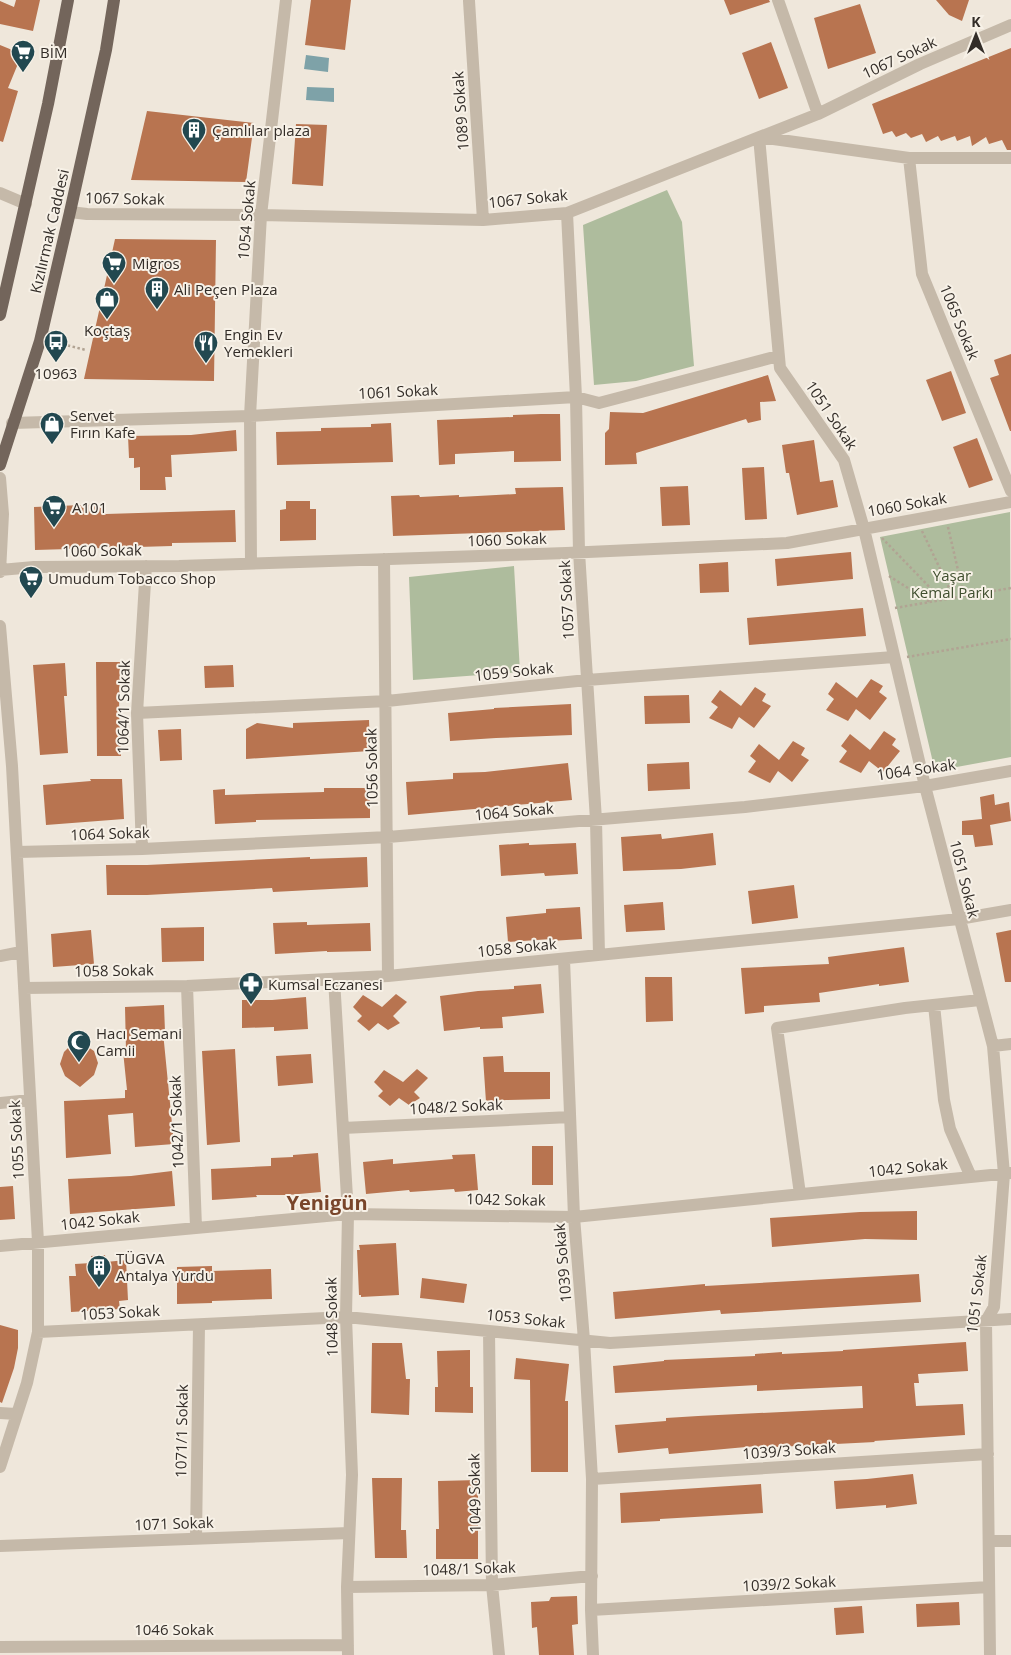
<svg xmlns="http://www.w3.org/2000/svg" width="1011" height="1655" font-family="'Open Sans',sans-serif">
	<rect width="100%" height="100%" fill="#efe7db"/>
	<path fill="#aebc9d" d="M667,190L682,222L694,366L636,381L594,385L583,225Z
		M1010,512L1011,757L935,771L880,537Z
		M514,566L520,672L413,680L409,577Z"/>
	<path fill="#7ea2a8" d="M306,55L329,58L328,72L304,69Z
		M307,87L334,88V102L306,100Z"/>
	<path fill="#b87450" d="M16,0H40L33,31L0,24V1L14,7Z
		M311,0H351L345,50L305,45Z
		M724,0H769L770,2L730,15Z
		M936,0H969L962,21L949,15Z
		M860,4L876,53L828,69L814,18Z
		M771,42L788,88L759,99L742,53Z
		M0,45L22,54L8,88L18,91L3,142L0,141Z
		M1011,48V150H1007L1002,140L989,144L986,137L972,146L970,136L957,141L955,136L941,141L938,136L926,142L922,134L911,138L906,133L896,137L892,131L883,134L872,104Z
		M147,111L254,123L246,182L131,180Z
		M296,124L327,125L323,186L292,184Z
		M115,239L216,240L214,381L84,379Z
		M1011,354V431H1010L990,378L999,375L994,360Z
		M951,371L966,413L942,421L926,380Z
		M768,375L776,401L760,402L761,420L748,423L746,419L636,453L637,464L605,465V433L609,429L610,412L643,413Z
		M541,414H560L561,461L514,462V451L455,454V464L439,465L437,420L513,417V415Z
		M391,423L393,462L277,465L276,432L321,431V428L371,427V424Z
		M236,430L237,451L171,455L172,477H165L166,490H140V467L134,468V458H129L128,436L191,435Z
		M977,438L993,480L969,488L953,447Z
		M814,440L820,482L833,480L838,507L797,515L789,473H786L782,445Z
		M764,467L767,519L745,520L742,468Z
		M688,486L690,525L662,526L660,487Z
		M563,487L565,530L393,536L391,496L419,495L420,497L459,495V497L516,494L515,488Z
		M286,501H310V509H316V540L280,541V510L286,509Z
		M106,504V514L235,510L236,542L172,543V546L35,550L34,507Z
		M851,552L853,579L777,586L775,559Z
		M728,562L729,592L700,593L699,564Z
		M863,608L866,636L749,645L747,618Z
		M96,662H120L119,712L121,756H97Z
		M65,663L67,696H64L68,753L40,755L33,665Z
		M233,665L234,687L205,688L204,666Z
		M871,679L883,686L879,692L887,698L870,720L856,709L848,721L826,710L834,699L828,694L836,682L857,698Z
		M755,687L766,694L762,701L771,706L754,728L739,717L732,729L709,718L718,707L711,702L720,690L741,706Z
		M689,695L690,723L645,724L644,696Z
		M571,704L572,735L496,738L450,741L448,713L494,709V708Z
		M369,720L370,751L246,759V729L257,723L293,728V723Z
		M181,729L182,760L160,761L158,730Z
		M884,731L896,739L892,745L900,751L883,772L869,761L861,773L839,762L847,751L841,746L850,734L870,750Z
		M793,741L805,748L801,755L809,760L792,782L778,771L770,783L748,772L756,761L750,756L759,744L779,760Z
		M689,762L690,789L648,791L647,764Z
		M568,763L572,800L408,815L406,782L453,779V773L485,772Z
		M90,779H122L124,819L46,825L43,785L91,781Z
		M324,788H370V818L256,820V822L215,824L213,790L225,789V795L324,792Z
		M994,794L995,805L1009,802L1011,821L990,825L993,845L975,847L973,835H962V821L982,819L980,797Z
		M713,833L716,865L681,869L623,871L621,837L661,834L662,839Z
		M529,843V845L576,843L578,874L545,876L544,873L501,876L499,845Z
		M310,857V859L367,857L368,887L273,892L272,888L147,895H107L106,865H147Z
		M794,885L798,918L752,924L748,891Z
		M663,902L665,930L626,932L624,905Z
		M580,907L582,939L551,941V939L508,942L506,917L546,913V909Z
		M307,922V925L370,923L371,951L327,952V951L275,954L273,923Z
		M204,927V961L162,962L161,928Z
		M91,930L94,964L53,967L51,934Z
		M1011,930V982H1005L996,933Z
		M904,947L909,982L879,986V984L819,993L820,1002L764,1006V1012L745,1014L741,968L829,964L828,957Z
		M645,977H672L673,1021L646,1022Z
		M541,984L544,1013L502,1017L503,1028L480,1029V1027L444,1031L440,996L478,991L514,989V986Z
		M396,994L407,1002L393,1016L400,1023L388,1030L378,1023L369,1031L357,1021L362,1016L353,1007L363,995L382,1007Z
		M306,997L308,1029L274,1031V1027L242,1028V1000H272Z
		M164,1005L165,1032H163L174,1144L135,1147L133,1113L108,1115L111,1154L66,1158L64,1101L125,1098V1090H127L123,1051H126L125,1007Z
		M79,1044L85,1045L94,1051L98,1063L94,1075L80,1087L65,1076L60,1064L64,1052L68,1048Z
		M235,1049L240,1142L207,1145L202,1051Z
		M311,1054L313,1083L278,1086L276,1056Z
		M503,1056L504,1072H550V1099L506,1100L486,1102L483,1057Z
		M417,1069L428,1078L414,1092L420,1098L409,1105L399,1098L390,1106L378,1096L383,1091L374,1082L384,1070L403,1082Z
		M532,1146H553V1185H532Z
		M318,1153L321,1192L288,1195H256L257,1197L212,1200L211,1169L271,1166V1158L293,1157V1155Z
		M475,1154L478,1190L455,1192L454,1189L410,1192L409,1190L366,1194L363,1162L393,1159V1164L453,1159L452,1155Z
		M172,1171L175,1206L70,1214L68,1179L131,1176Z
		M13,1186L15,1219L0,1220V1187Z
		M917,1211V1240L865,1239L772,1247L770,1218L860,1212Z
		M396,1243L399,1295L361,1297V1295H359L357,1250H360L359,1245Z
		M105,1255L106,1262L126,1260L128,1300L119,1301L120,1309L71,1312L69,1276H76L75,1264L91,1263V1256Z
		M212,1266V1271L271,1269L272,1299L212,1301V1303L177,1304V1267Z
		M919,1274L921,1302L721,1314L720,1310L615,1319L613,1292L705,1284V1286Z
		M422,1278L467,1284L464,1303L420,1298Z
		M0,1325L18,1330V1348L14,1368L2,1403L0,1402Z
		M966,1342L968,1371L918,1374L919,1383H914L916,1406L963,1404L965,1435L874,1441L875,1442L757,1448V1446L669,1454L668,1448L618,1453L615,1425L666,1421V1418L698,1416L863,1408L862,1386L757,1391V1385L615,1393L613,1366L664,1361V1360L755,1356V1354L782,1352V1354L843,1351V1350Z
		M372,1343H402L406,1379H410L409,1415L371,1413Z
		M470,1350V1387H473V1413L435,1412V1387H438L437,1351Z
		M516,1358L569,1364L565,1401H568V1472H531L530,1380L514,1379Z
		M913,1474L917,1504L886,1508V1505L836,1509L834,1481L867,1479Z
		M372,1478H402L401,1530H406L407,1558H375Z
		M478,1480V1559H436V1529H439L438,1481Z
		M761,1484L763,1513L660,1519V1521L621,1523L620,1493Z
		M577,1596L578,1624L572,1625L574,1655H539L537,1627L532,1628L531,1602L549,1601L551,1597Z
		M959,1602L960,1625L917,1627L916,1604Z
		M862,1606L864,1633L836,1635L834,1608Z"/>
	<g fill="none" stroke-linecap="round" stroke-linejoin="round">
		<path stroke="#b1a393" stroke-width="2.5" stroke-dasharray="2.5 2.5" stroke-linecap="butt" d="M58,343L86,350
			M948,527L964,596
			M922,531L954,598
			M882,538L942,600
			M889,576L930,602
			M895,608L1011,588
			M907,657L1011,639"/>
		<path stroke="#c5b9a9" stroke-width="12" d="M778,0L818,114
			M469,1L483,220
			M909,158L922,274L1011,491
			M0,193L26,204
			M70,212L87,214L261,215L483,220L567,213L818,114L920,64L1011,25
			M567,213L576,397L579,552L596,820L599,955
			M12,423L250,416L576,397L599,403L778,356
			M0,478L3,514L0,572
			M384,559L388,976
			M251,563L250,416L261,215L286,0
			M0,570L34,567L179,566L566,553L787,543L1011,502
			M0,626L12,766L38,1242V1332L27,1383L0,1467
			M137,713L387,701L587,680L894,657
			M142,849L137,713L146,566
			M17,852L142,849L388,837L745,807L925,786L1011,771
			M0,956L21,952
			M564,959L574,1217L584,1340L592,1479L591,1610L593,1655
			M334,979L348,1214L346,1317L352,1475L347,1587L348,1655
			M187,986L196,1227
			M24,988L187,986L388,976L959,919L1011,910
			M934,1005L944,1100L950,1129L971,1177
			M993,1046L1011,1044
			M0,1103L30,1100
			M343,1128L570,1117
			M800,1194L777,1028L905,1008L980,1000
			M0,1246L348,1214L574,1217L1011,1173
			M489,1331L492,1585L499,1655
			M38,1332L346,1317L610,1343L1011,1319
			M0,1413L16,1414
			M592,1479L988,1454
			M196,1539L199,1325
			M989,1541H1011
			M0,1546L349,1533
			M347,1587L492,1585L592,1576
			M591,1610L989,1587
			M0,1647L348,1645
			M990,1655L986,1321L994,1307L1004,1174L993,1046L925,786L864,529L844,460L780,368L759,137L909,158H1011"/>
		<path stroke="#73655b" stroke-width="12" d="M0,315L48,104L68,0
			M0,465L40,341L70,212L106,50L114,0"/>
	</g>
	<defs>
		<symbol id="supermarket-pin" viewBox="-11 -11 22 30"><path d="M0 17L-7.5 6A9.5 9.5 0 1 1 7.5 6Z" fill="#224850" stroke="#f7f1e7"/><path d="M-6-5.5h2.5l.6 2H6L4.5 2H-2.5L-4.4-4H-6ZM-1.5 3.2a1.3 1.3 0 1 0 .1 0ZM3 3.2a1.3 1.3 0 1 0 .1 0Z" fill="#fff"/></symbol>
		<symbol id="building-pin" viewBox="-11 -11 22 30"><path d="M0 17L-7.5 6A9.5 9.5 0 1 1 7.5 6Z" fill="#224850" stroke="#f7f1e7"/><path d="M-4-6H4V6H1V3H-1V6H-4ZM-2.5-4.3h1.7v1.8h-1.7ZM.8-4.3h1.7v1.8H.8ZM-2.5-1h1.7V.8h-1.7ZM.8-1h1.7V.8H.8Z" fill="#fff"/></symbol>
		<symbol id="shop-pin" viewBox="-11 -11 22 30"><path d="M0 17L-7.5 6A9.5 9.5 0 1 1 7.5 6Z" fill="#224850" stroke="#f7f1e7"/><path d="M-5-2.5h2.3a2.7 3.5 0 0 1 5.4 0H5L5.5 6h-11ZM-1.5-2.5h3a1.5 2.3 0 0 0-3 0Z" fill="#fff"/></symbol>
		<symbol id="bus-pin" viewBox="-11 -11 22 30"><path d="M0 17L-7.5 6A9.5 9.5 0 1 1 7.5 6Z" fill="#224850" stroke="#f7f1e7"/><path d="M-5-6H5V4H4V6H2V4H-2V6H-4V4H-5ZM-3.5-4V0h7V-4ZM-3.5 1.2v1.5H-2V1.2ZM2 1.2v1.5H3.5V1.2Z" fill="#fff"/></symbol>
		<symbol id="restaurant-pin" viewBox="-11 -11 22 30"><path d="M0 17L-7.5 6A9.5 9.5 0 1 1 7.5 6Z" fill="#224850" stroke="#f7f1e7"/><path d="M-5-6h1v4h1v-4h1v4h1v-4h1v5L-1.5 .5V6h-2V.5L-5-1ZM5-6V6H3V1.5H1.5Q1.5-4 5-6Z" fill="#fff"/></symbol>
		<symbol id="pharmacy-pin" viewBox="-11 -11 22 30"><path d="M0 17L-7.5 6A9.5 9.5 0 1 1 7.5 6Z" fill="#224850" stroke="#f7f1e7"/><path d="M-2-6h4v4h4v4h-4v4h-4v-4h-4v-4h4Z" fill="#fff"/></symbol>
		<symbol id="mosque-pin" viewBox="-11 -11 22 30"><path d="M0 17L-7.5 6A9.5 9.5 0 1 1 7.5 6Z" fill="#224850" stroke="#f7f1e7"/><path d="M3.5-4.9A6 6 0 1 0 3.5 4.9A5 5 0 1 1 3.5-4.9Z" fill="#fff"/></symbol>
	</defs>
	<g fill-rule="evenodd">
		<use href="#supermarket-pin" x="9" y="38" width="28" height="38"/>
		<use href="#building-pin" x="180" y="116" width="28" height="38"/>
		<use href="#supermarket-pin" x="100" y="249" width="28" height="38"/>
		<use href="#building-pin" x="143" y="275" width="28" height="38"/>
		<use href="#shop-pin" x="93" y="285" width="28" height="38"/>
		<use href="#bus-pin" x="42" y="328" width="28" height="38"/>
		<use href="#restaurant-pin" x="192" y="329" width="28" height="38"/>
		<use href="#shop-pin" x="38" y="410" width="28" height="38"/>
		<use href="#supermarket-pin" x="40" y="493" width="28" height="38"/>
		<use href="#supermarket-pin" x="17" y="564" width="28" height="38"/>
		<use href="#pharmacy-pin" x="237" y="970" width="28" height="38"/>
		<use href="#mosque-pin" x="65" y="1028" width="28" height="38"/>
		<use href="#building-pin" x="85" y="1253" width="28" height="38"/>
	</g>
	<g text-anchor="middle" dominant-baseline="central" stroke-width="4" stroke-linejoin="round" paint-order="stroke">
		<g font-size="15" fill="#332d28" stroke="#f7f1e7" text-anchor="start">
			<text x="40" y="52">BİM</text>
			<text x="212" y="130">Çamlılar plaza</text>
			<text x="132" y="263">Migros</text>
			<text x="174" y="289">Ali Peçen Plaza</text>
			<text x="107" y="330" text-anchor="middle">Koçtaş</text>
			<text x="224" y="334">Engin Ev<tspan x="224" dy="17">Yemekleri</tspan></text>
			<text x="56" y="373" text-anchor="middle">10963</text>
			<text x="70" y="415">Servet<tspan x="70" dy="17">Fırın Kafe</tspan></text>
			<text x="72" y="507">A101</text>
			<text x="48" y="578">Umudum Tobacco Shop</text>
			<text x="268" y="984">Kumsal Eczanesi</text>
			<text x="96" y="1033">Hacı Semani<tspan x="96" dy="17">Camii</tspan></text>
			<text x="116" y="1258">TÜGVA<tspan x="116" dy="17">Antalya Yurdu</tspan></text>
		</g>
		<g font-size="15" fill="#332d28" stroke="#f7f1e7">
			<text transform="translate(899 57) rotate(-25)">1067 Sokak</text>
			<text transform="translate(460 111) rotate(-94)">1089 Sokak</text>
			<text transform="translate(125 198) rotate(1)">1067 Sokak</text>
			<text transform="translate(528 198) rotate(-6)">1067 Sokak</text>
			<text transform="translate(246 220) rotate(-85)">1054 Sokak</text>
			<text transform="translate(49 231) rotate(-77)">Kızılırmak Caddesi</text>
			<text transform="translate(960 322) rotate(68)">1065 Sokak</text>
			<text transform="translate(398 391) rotate(-3)">1061 Sokak</text>
			<text transform="translate(832 415) rotate(56)">1051 Sokak</text>
			<text transform="translate(907 504) rotate(-10)">1060 Sokak</text>
			<text transform="translate(507 539) rotate(-2)">1060 Sokak</text>
			<text transform="translate(102 550) rotate(-1)">1060 Sokak</text>
			<text transform="translate(566 600) rotate(-93)">1057 Sokak</text>
			<text transform="translate(514 671) rotate(-6)">1059 Sokak</text>
			<text transform="translate(123 707) rotate(-89)">1064/1 Sokak</text>
			<text transform="translate(371 768) rotate(-91)">1056 Sokak</text>
			<text transform="translate(916 769) rotate(-8)">1064 Sokak</text>
			<text transform="translate(514 811) rotate(-5)">1064 Sokak</text>
			<text transform="translate(110 833) rotate(-2)">1064 Sokak</text>
			<text transform="translate(965 879) rotate(76)">1051 Sokak</text>
			<text transform="translate(517 947) rotate(-6)">1058 Sokak</text>
			<text transform="translate(114 970) rotate(-1)">1058 Sokak</text>
			<text transform="translate(456 1106) rotate(-3)">1048/2 Sokak</text>
			<text transform="translate(176 1122) rotate(-92)">1042/1 Sokak</text>
			<text transform="translate(16 1140) rotate(-93)">1055 Sokak</text>
			<text transform="translate(908 1167) rotate(-6)">1042 Sokak</text>
			<text transform="translate(506 1199) rotate(1)">1042 Sokak</text>
			<text transform="translate(100 1220) rotate(-6)">1042 Sokak</text>
			<text transform="translate(562 1263) rotate(-95)">1039 Sokak</text>
			<text transform="translate(976 1294) rotate(-83)">1051 Sokak</text>
			<text transform="translate(120 1312) rotate(-3)">1053 Sokak</text>
			<text transform="translate(331 1317) rotate(-91)">1048 Sokak</text>
			<text transform="translate(526 1318) rotate(6)">1053 Sokak</text>
			<text transform="translate(181 1431) rotate(-89)">1071/1 Sokak</text>
			<text transform="translate(789 1450) rotate(-4)">1039/3 Sokak</text>
			<text transform="translate(474 1493) rotate(-91)">1049 Sokak</text>
			<text transform="translate(174 1523) rotate(-2)">1071 Sokak</text>
			<text transform="translate(469 1568) rotate(-2)">1048/1 Sokak</text>
			<text transform="translate(789 1583) rotate(-3)">1039/2 Sokak</text>
			<text x="174" y="1629">1046 Sokak</text>
		</g>
		<g font-size="15" fill="#3f4e2e" stroke="#f7f1e7">
			<text x="952" y="575">Yaşar<tspan x="952" dy="17">Kemal Parkı</tspan></text>
		</g>
		<g font-size="20" font-weight="bold" fill="#79452a" stroke="#f7f1e7">
			<text x="327" y="1202">Yenigün</text>
		</g>
	</g>
	<g transform="translate(976 35)" stroke="#f7f1e7" stroke-width="4" paint-order="stroke">
	<path d="M0-4L9 19L0 12L-9 19Z" fill="#332d28"/>
	<text y="-8" font-size="14" font-weight="bold" text-anchor="middle" fill="#332d28">K</text>
	</g>
</svg>
